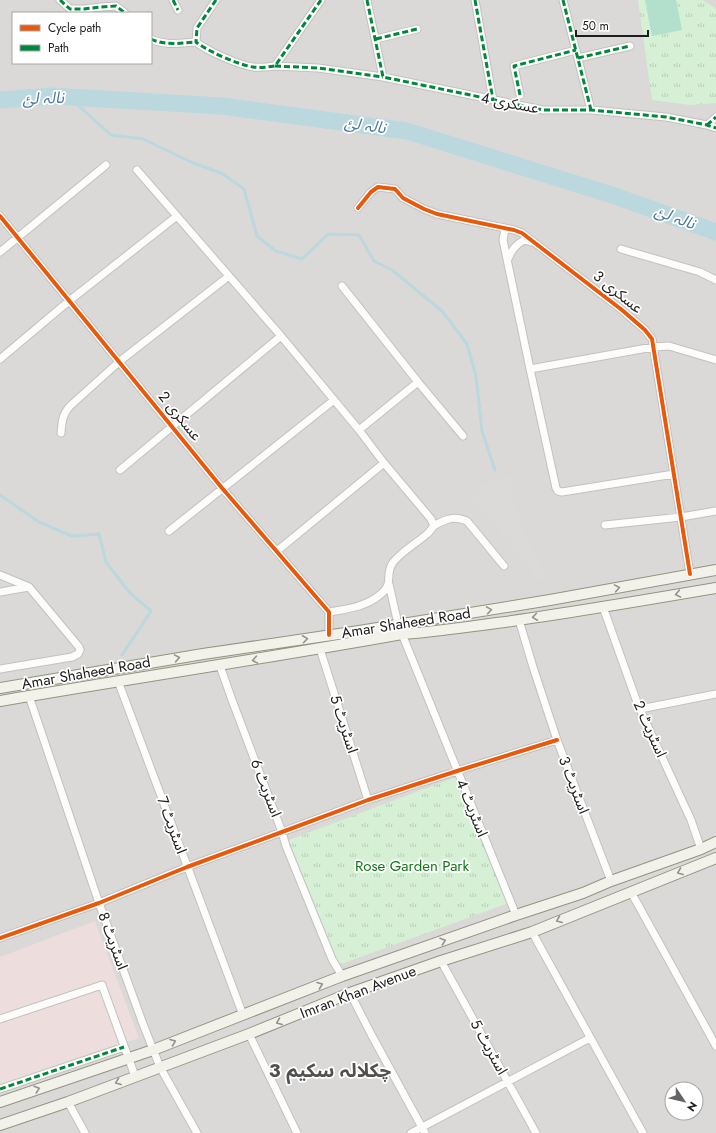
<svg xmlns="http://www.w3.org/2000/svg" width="716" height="1133" font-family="Jost,'Noto Sans Arabic',sans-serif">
	<defs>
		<pattern id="park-tufts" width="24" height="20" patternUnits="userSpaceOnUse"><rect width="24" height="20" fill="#d5f0d4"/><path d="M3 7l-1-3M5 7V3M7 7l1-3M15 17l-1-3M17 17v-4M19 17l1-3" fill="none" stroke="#b6cdb6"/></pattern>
	</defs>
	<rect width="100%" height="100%" fill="#ece9e6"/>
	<path fill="#dbd9d7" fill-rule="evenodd" d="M0,0H716V1133H0ZM13,13H151V63H13ZM672,1089H696V1113H672Z"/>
	<path fill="#eddddc" d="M95,921L139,1038L117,1046L0,1091V957Z"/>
	<path fill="url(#park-tufts)" d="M638,0H703L716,9V103L690,105L652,100Z
		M456,777L509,903L333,967L286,841Z"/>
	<path fill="#b3e0cc" d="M645,0H676L682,30L652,36Z"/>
	<path fill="#dcdad9" d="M511,476L514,502L528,543L533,555L548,577L540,581L471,496L485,482Z"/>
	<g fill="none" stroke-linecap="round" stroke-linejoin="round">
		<path stroke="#bbd8de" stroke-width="3" d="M69,97L111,135L143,139L191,162L223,174L244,189L257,236L276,251L302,259L328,234L359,235L374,261L392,270L442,311L467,344L476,376L482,431L495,470
			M0,495L39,522L72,536L99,534L106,562L130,593L151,611L122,655"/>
		<path stroke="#bbd8de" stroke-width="17" d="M0,100L52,96L222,106L407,131L612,195L716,232"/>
		<defs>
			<path id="street" d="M60,0L70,9H84L101,7L116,6L125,13
				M173,0L178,10
				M216,0L197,28L196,42C207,51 239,65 253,67C260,68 268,67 275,66L321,0
				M367,0L383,77L543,110H591L666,117L707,125L716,128
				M475,0L493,100
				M563,0L591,110
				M151,39C165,46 181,43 196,42
				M376,39L417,29
				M578,58L630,46
				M275,66L318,68L383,77
				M520,95L514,66L576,50
				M707,125L716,117
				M137,170L281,336L359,430L384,463L431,519L434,526
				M358,208L371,192L378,187L395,189L403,198L424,209L437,214L514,230L522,233L622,310L645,330L652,339L690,574
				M0,216L222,488L329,612V635
				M505,229L503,240L530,369L556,488L558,491L562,492L674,474
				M621,249L700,272L716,280
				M0,252L106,165
				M508,259C512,250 515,245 524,240L531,242
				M342,286L418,382L463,436
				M0,359L69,301L177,216
				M530,369L653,347L669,346L716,360
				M359,430L418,382
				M61,433C62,422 62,415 70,406L120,361L229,276
				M120,470L281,336
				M605,525L681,517L716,511
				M169,531L334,400
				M277,551L384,463
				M0,575L29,587
				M389,584L398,624
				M0,592L29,587L79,647L80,650L78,654L72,657L0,669
				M603,607L638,705L691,820L701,849
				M329,612C347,609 366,607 381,594C394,583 385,576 392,564C398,554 418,542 427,534C430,532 432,527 435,525C439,523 445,520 449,519C456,517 461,519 467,521L504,566
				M519,620L533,667L557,740L611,881
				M402,634L516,915
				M320,649L368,800
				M220,666L232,700L282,832L286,846L332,959L342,976
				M118,681L243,1015
				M29,696L99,903L143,1024L160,1067L197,1133
				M640,709L716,694
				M631,892L716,1046
				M532,932L643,1133
				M0,938L99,903L187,867L282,832L368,800L457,771L557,740
				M441,961L536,1133
				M350,993L371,1034L425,1133
				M0,1019L102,985L135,1076
				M249,1034L297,1133
				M0,1089L124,1047
				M68,1102L85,1133
				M411,1133L590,1038"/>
			<path id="secondary" d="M0,688L203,654L359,631L550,600L716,570
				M0,701C134,678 268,658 402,634C436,632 471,626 505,622C576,612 646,600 716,588
				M0,1102L153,1050L342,976L516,915L583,893L611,881L701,849L716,842
				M0,1125L68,1102L249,1034L350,993L441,961L532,932L716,858"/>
		</defs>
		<use href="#street" stroke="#c3c1c0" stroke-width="9"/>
		<use href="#secondary" stroke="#93947f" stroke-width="12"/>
		<use href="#street" stroke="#fcfcfb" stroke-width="7"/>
		<use href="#secondary" stroke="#f2f2ea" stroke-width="10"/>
		<path stroke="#00873e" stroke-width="3" stroke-dasharray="6 3" stroke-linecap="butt" d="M60,0L70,9H84L101,7L116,6L125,13
			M173,0L178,10
			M216,0L197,28L196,42C207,51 239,65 253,67C260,68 268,67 275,66L321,0
			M367,0L383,77L543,110H591L666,117L707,125L716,128
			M475,0L493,100
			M563,0L591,110
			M151,39C165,46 181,43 196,42
			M376,39L417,29
			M578,58L630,46
			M275,66L318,68L383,77
			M520,95L514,66L576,50
			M707,125L716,117
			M0,1089L124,1047"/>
		<defs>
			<path id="cycleway" d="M358,208L371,192L378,187L395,189L403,198L424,209L437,214L514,230L522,233L622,310L645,330L652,339L690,574
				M0,216L222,488L329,612V635
				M0,938L99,903L187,867L282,832L368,800L457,771L557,740"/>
		</defs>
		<use href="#cycleway" stroke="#fff" stroke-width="6"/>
		<use href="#cycleway" stroke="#e8590c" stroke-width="4"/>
	</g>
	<defs><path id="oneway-chevron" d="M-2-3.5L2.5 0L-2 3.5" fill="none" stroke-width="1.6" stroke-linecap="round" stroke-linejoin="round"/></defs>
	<g stroke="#92928e">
		<use href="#oneway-chevron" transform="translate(617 588) rotate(-10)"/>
		<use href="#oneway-chevron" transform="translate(678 594) rotate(170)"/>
		<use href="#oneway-chevron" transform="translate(489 610) rotate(-9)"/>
		<use href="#oneway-chevron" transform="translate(535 617) rotate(172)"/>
		<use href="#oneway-chevron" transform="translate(305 639) rotate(-8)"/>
		<use href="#oneway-chevron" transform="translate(177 658) rotate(-10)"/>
		<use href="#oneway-chevron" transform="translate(255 660) rotate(170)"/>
		<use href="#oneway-chevron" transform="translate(680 872) rotate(159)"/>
		<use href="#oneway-chevron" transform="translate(559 920) rotate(158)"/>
		<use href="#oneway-chevron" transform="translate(443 941) rotate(-19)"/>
		<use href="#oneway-chevron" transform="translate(320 985) rotate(-21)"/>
		<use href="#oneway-chevron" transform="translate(279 1022) rotate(158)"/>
		<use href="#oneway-chevron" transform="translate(173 1042) rotate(-21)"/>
		<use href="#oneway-chevron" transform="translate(118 1082) rotate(159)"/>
		<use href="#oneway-chevron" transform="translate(37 1089) rotate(-19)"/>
	</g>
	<g text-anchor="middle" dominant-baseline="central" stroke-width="3.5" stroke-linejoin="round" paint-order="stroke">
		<g font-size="15" fill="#1d1d1d" stroke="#fff">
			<text transform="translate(510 103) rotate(11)">عسکری 4</text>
			<text transform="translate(618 292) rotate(39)">عسکری 3</text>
			<text transform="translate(180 416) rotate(51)">عسکری 2</text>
			<text transform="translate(406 623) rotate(-9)">Amar Shaheed Road</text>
			<text transform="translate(86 673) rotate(-10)">Amar Shaheed Road</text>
			<text transform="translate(344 724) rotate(72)">اسٹریٹ 5</text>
			<text transform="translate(650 729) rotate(66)">اسٹریٹ 2</text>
			<text transform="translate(574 785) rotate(69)">اسٹریٹ 3</text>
			<text transform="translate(266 788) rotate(69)">اسٹریٹ 6</text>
			<text transform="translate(472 808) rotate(68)">اسٹریٹ 4</text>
			<text transform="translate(172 825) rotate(70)">اسٹریٹ 7</text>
			<text transform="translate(113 941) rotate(70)">اسٹریٹ 8</text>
			<text transform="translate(358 992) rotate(-21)">Imran Khan Avenue</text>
			<text transform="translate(489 1047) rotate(61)">اسٹریٹ 5</text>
		</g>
		<g font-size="15" fill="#117616" stroke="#fff">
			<text x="412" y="866">Rose Garden Park</text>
		</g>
		<g font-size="16" font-style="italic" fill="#4c79a0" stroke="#fff">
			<text transform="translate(43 98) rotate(-2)">نالہ لئ</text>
			<text transform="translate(365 125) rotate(8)">نالہ لئ</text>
			<text transform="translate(675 217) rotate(20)">نالہ لئ</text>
		</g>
		<g font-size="19" font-weight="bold" fill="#505050" stroke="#fff">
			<text x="330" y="1070">چکلالہ سکیم 3</text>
		</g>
	</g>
	<rect x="12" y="12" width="140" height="52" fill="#ffffff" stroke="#a5a5a5"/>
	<rect x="20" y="25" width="20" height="6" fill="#e8590c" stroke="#a5a5a5"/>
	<text x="48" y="32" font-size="12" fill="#1d1d1d">Cycle path</text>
	<rect x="20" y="45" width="20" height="6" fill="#00873e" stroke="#a5a5a5"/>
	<text x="48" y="52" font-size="12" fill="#1d1d1d">Path</text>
	<g transform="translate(684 1101) rotate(125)"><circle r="19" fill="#ffffff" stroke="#a5a5a5"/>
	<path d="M0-3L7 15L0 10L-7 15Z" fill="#656463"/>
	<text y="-6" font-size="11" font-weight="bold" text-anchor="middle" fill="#1d1d1d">N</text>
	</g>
	<path d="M576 30v6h72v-6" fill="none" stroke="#1d1d1d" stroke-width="2"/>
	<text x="582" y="30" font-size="12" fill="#1d1d1d" stroke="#ffffff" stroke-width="3" paint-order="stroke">50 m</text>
</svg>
